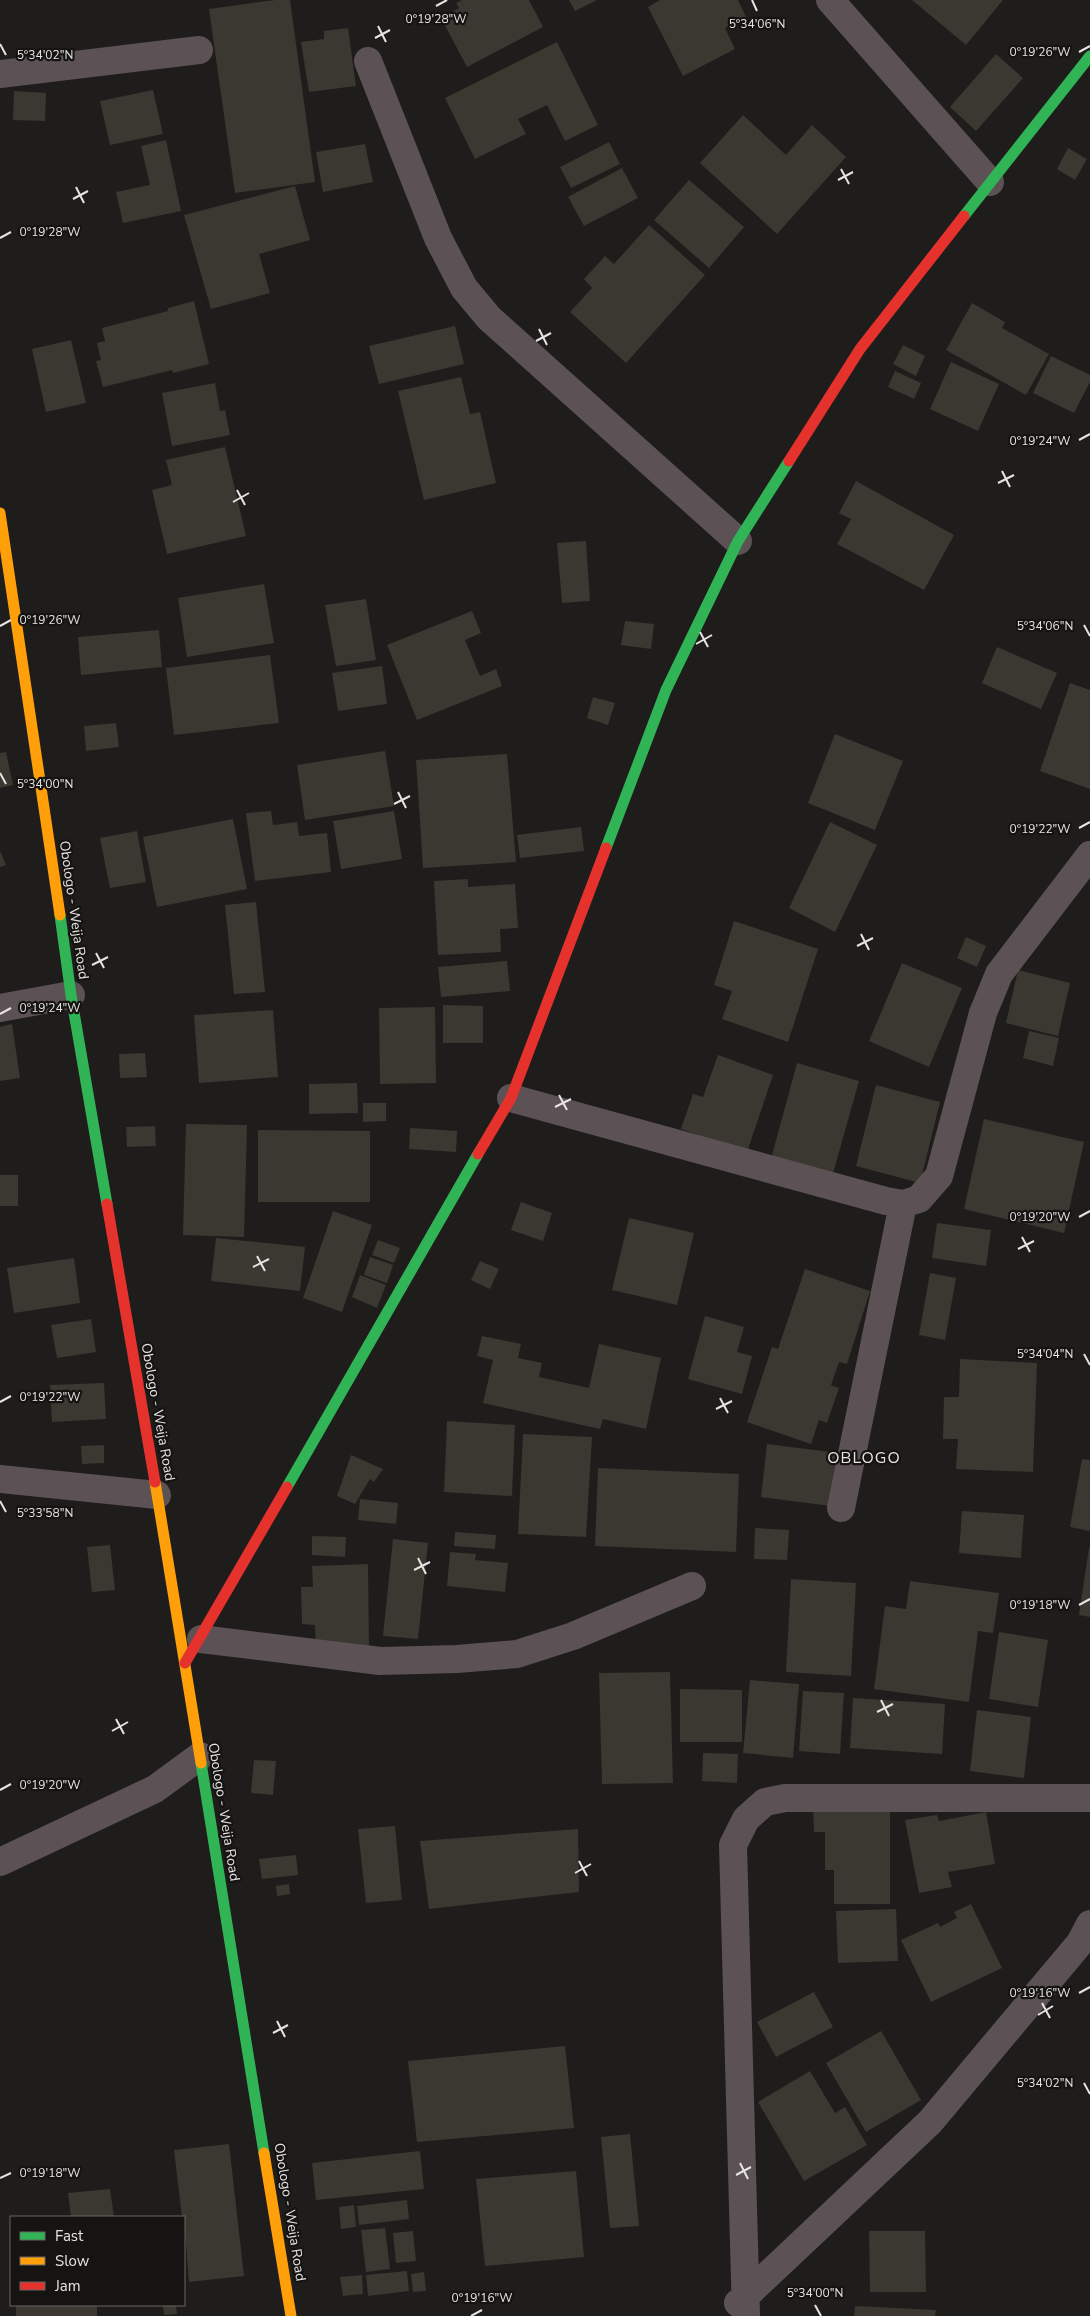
<svg xmlns="http://www.w3.org/2000/svg" width="1090" height="2316" font-family="'Nunito Sans',sans-serif">
	<rect width="100%" height="100%" fill="#1e1d1c"/>
	<path fill="#3b3731" d="M275,0H290L315,182L235,193L209,9Z
		M462,0H529L543,27L467,67L441,18L459,8L456,3Z
		M569,0H597L575,11Z
		M660,0H738L746,17L725,28L735,49L683,76L648,7Z
		M912,0H1003L966,45Z
		M348,28L356,86L309,92L301,42L324,39V31Z
		M557,42L598,125L565,141L547,105L518,119L526,134L475,159L445,98Z
		M996,54L1023,78L976,131L950,107Z
		M153,90L163,134L110,145L100,101Z
		M14,91L46,93L45,121L13,120Z
		M743,115L786,155L812,125L846,157L777,234L700,163Z
		M166,140L181,211L123,223L116,192L150,185L141,146Z
		M609,142L620,164L571,188L560,167Z
		M365,144L373,182L323,192L316,152Z
		M1068,148L1087,159L1075,180L1057,169Z
		M622,168L638,198L584,226L568,197Z
		M689,180L744,227L709,268L654,220Z
		M295,186L310,240L259,254L270,293L211,309L184,215Z
		M649,225L705,275L626,363L570,312L592,288L584,279L605,256L614,264Z
		M194,301L209,364L173,373L172,370L103,387L96,361L101,360L97,343L105,341L102,328L168,311V308Z
		M972,303L1005,322L1002,328L1049,354L1026,395L946,350Z
		M455,326L464,364L379,384L369,346Z
		M71,340L86,403L46,412L32,349Z
		M903,345L925,356L916,376L893,364Z
		M1051,356L1090,375V382L1074,413L1033,393Z
		M951,362L999,384L978,431L930,409Z
		M895,371L921,383L914,399L888,387Z
		M461,377L470,414L480,412L496,483L424,500L398,391Z
		M215,383L220,411L225,410L230,435L172,446L162,393Z
		M225,447L246,536L167,554L152,490L172,485L166,460Z
		M856,481L954,535L924,590L837,544L851,519L839,513Z
		M586,541L590,601L562,603L557,543Z
		M264,584L274,643L187,657L178,598Z
		M366,599L376,660L336,666L325,605Z
		M472,611L481,633L465,640L480,676L496,669L502,686L417,720L387,645Z
		M625,621L654,624L651,649L621,645Z
		M159,630L162,667L81,675L78,637Z
		M997,647L1057,673L1041,709L982,683Z
		M270,655L279,723L174,735L166,668Z
		M382,666L387,704L338,711L332,673Z
		M1070,683L1090,690V789L1040,771Z
		M593,697L615,703L608,725L587,718Z
		M116,723L119,747L86,751L84,726Z
		M835,734L903,761L875,830L808,803Z
		M385,751L394,806L305,820L297,765Z
		M6,752L13,785L0,788V753Z
		M507,754L516,862L423,868L416,760Z
		M271,811L273,825L297,822L299,836L327,833L331,872L255,881L246,813Z
		M394,811L402,859L341,869L333,821Z
		M233,819L247,889L157,907L143,837Z
		M830,822L877,845L835,932L789,908Z
		M581,827L584,851L520,858L517,835Z
		M137,831L146,882L110,888L100,838Z
		M0,851L6,865L0,867Z
		M468,879V887L515,884L518,928L500,929L501,952L438,955L434,881Z
		M256,902L265,992L234,994L225,905Z
		M734,921L818,949L788,1042L722,1019L732,991L714,985Z
		M966,937L986,946L977,967L957,958Z
		M507,961L510,991L441,997L438,967Z
		M902,963L962,988L929,1067L869,1041Z
		M1018,970L1070,983L1058,1036L1006,1023Z
		M443,1005L483,1006V1043H443Z
		M435,1007L436,1083L380,1084L379,1008Z
		M273,1010L278,1077L199,1083L194,1015Z
		M12,1024L20,1078L0,1081V1027Z
		M1029,1031L1059,1038L1053,1066L1023,1058Z
		M145,1053L147,1077L120,1078L119,1054Z
		M718,1055L773,1075L747,1152L681,1129L693,1094L703,1097Z
		M797,1063L859,1081L832,1177L771,1159Z
		M357,1083L358,1113L309,1114V1084Z
		M876,1085L940,1102L920,1183L856,1166Z
		M363,1103H386V1121L363,1122Z
		M984,1119L1084,1142L1064,1233L964,1209Z
		M186,1124L247,1125L244,1237L183,1235Z
		M155,1126L156,1146L127,1147L126,1127Z
		M410,1128L457,1131L456,1152L409,1149Z
		M258,1130L370,1131V1202H258Z
		M0,1175H18V1206H0Z
		M521,1202L552,1213L543,1241L511,1230Z
		M333,1211L372,1225L342,1312L303,1298Z
		M629,1218L694,1233L677,1305L612,1290Z
		M937,1223L991,1230L986,1266L932,1258Z
		M216,1238L305,1247L300,1291L211,1281Z
		M378,1240L400,1248L394,1263L372,1255Z
		M370,1257L393,1265L387,1283L364,1275Z
		M74,1258L80,1303L14,1313L7,1268Z
		M480,1261L499,1269L490,1289L471,1280Z
		M805,1269L870,1291L847,1364L839,1362L831,1385L839,1388L827,1423L819,1420L811,1444L747,1422L772,1347L778,1349Z
		M930,1273L956,1278L945,1340L919,1335Z
		M360,1275L386,1285L377,1308L352,1297Z
		M705,1316L744,1327L737,1352L752,1356L742,1394L688,1379Z
		M91,1319L96,1352L57,1358L51,1325Z
		M482,1336L521,1344L518,1358L542,1363L539,1377L589,1388L599,1344L661,1358L646,1429L603,1419L600,1429L483,1403L493,1360L477,1356Z
		M960,1359L1037,1363L1033,1472L956,1469L958,1439H943L944,1397H959Z
		M104,1383L106,1419L52,1422L50,1385Z
		M447,1421L515,1425L512,1496L444,1492Z
		M523,1434L592,1437L586,1537L518,1534Z
		M767,1444L846,1454L839,1507L761,1497Z
		M104,1445V1463L82,1464L81,1446Z
		M351,1455L383,1469L374,1482L370,1479L355,1504L337,1496Z
		M1082,1459L1090,1460V1531L1070,1527Z
		M598,1468L739,1474L736,1552L595,1546Z
		M360,1499L398,1503L396,1524L358,1520Z
		M962,1511L1024,1515L1021,1558L959,1553Z
		M755,1528L789,1530L787,1560L754,1559Z
		M455,1532L496,1535L495,1549L454,1546Z
		M312,1536L346,1537L345,1557L312,1555Z
		M393,1539L428,1543L418,1639L383,1636Z
		M110,1545L115,1590L92,1592L87,1547Z
		M1089,1548H1090V1617L1079,1615Z
		M450,1552L476,1554L475,1560L508,1563L505,1592L447,1586Z
		M368,1564L369,1648L316,1649L315,1625L302,1624L301,1587H313L312,1566Z
		M791,1579L856,1583L851,1676L786,1672Z
		M910,1581L999,1593L993,1633L978,1631L969,1702L874,1689L885,1606L906,1609Z
		M999,1632L1048,1640L1038,1707L989,1699Z
		M670,1672L673,1783L602,1784L599,1673Z
		M750,1680L799,1684L793,1758L743,1753Z
		M680,1689L742,1690V1742H680Z
		M803,1691L844,1693L840,1754L799,1751Z
		M853,1698L945,1704L942,1754L850,1748Z
		M977,1710L1031,1717L1024,1778L970,1771Z
		M703,1753L738,1754L737,1783L702,1781Z
		M254,1760L276,1761L273,1795L251,1793Z
		M813,1804L890,1805V1904H834V1870H825V1832H814Z
		M986,1812L995,1864L948,1872L952,1887L919,1893L905,1820L937,1815L939,1821Z
		M395,1826L402,1900L366,1903L358,1829Z
		M578,1829L579,1892L429,1909L420,1841Z
		M296,1855L298,1875L262,1879L259,1859Z
		M289,1884L290,1894L277,1896L276,1886Z
		M971,1904L1002,1968L931,2002L901,1940L938,1923L940,1927L957,1918L954,1912Z
		M896,1909L898,1961L838,1963L836,1911Z
		M814,1992L833,2027L776,2057L757,2022Z
		M881,2031L921,2100L866,2132L826,2063Z
		M565,2046L574,2128L417,2142L408,2061Z
		M810,2071L835,2113L845,2107L867,2145L804,2181L758,2102Z
		M630,2134L639,2226L610,2228L601,2137Z
		M229,2144L244,2276L189,2282L184,2217H182L174,2150Z
		M420,2151L424,2189L316,2200L312,2163Z
		M576,2171L584,2257L485,2266L476,2179Z
		M110,2189L114,2217H71L68,2193Z
		M407,2200L409,2219L359,2225L357,2206Z
		M354,2205L356,2227L341,2229L339,2207Z
		M385,2228L390,2269L366,2272L361,2230Z
		M413,2231L416,2261L396,2263L393,2233Z
		M869,2231H925L926,2292H870Z
		M407,2271L409,2291L368,2296L366,2275Z
		M424,2272L426,2291L413,2292L411,2274Z
		M362,2275L363,2294L343,2296L340,2277Z
		M16,2305H97V2316H16Z
		M163,2305H176L177,2314L164,2315Z
		M855,2306L936,2310L935,2316H854Z"/>
	<g fill="none" stroke-linecap="round" stroke-linejoin="round">
		<path stroke="#5c5154" stroke-width="28" d="M830,0L990,182
			M368,61L438,238L464,288L489,318L738,541
			M0,74L199,50
			M0,1008L71,995
			M511,1098L886,1201L903,1204L919,1199L939,1176L983,1013L999,974L1090,855
			M0,1479L157,1495
			M841,1508L903,1204
			M201,1639L380,1661L457,1659L517,1654L573,1636L692,1586
			M0,1862L155,1789L200,1756
			M738,2303L930,2122L1080,1943L1090,1924
			M746,2316L733,1845L746,1819L765,1802L785,1798H1090"/>
		<path stroke="#30b455" stroke-width="11" d="M964,216L1090,56
			M606,848L666,690L738,541L789,461
			M60,915L71,995L107,1204
			M287,1487L478,1154
			M201,1763L264,2153"/>
		<path stroke="#ff9f0a" stroke-width="11" d="M0,513L60,915
			M155,1482L201,1763
			M264,2153L291,2316"/>
		<path stroke="#e5322d" stroke-width="11" d="M789,461L860,349L964,216
			M478,1154L511,1098L606,848
			M107,1204L155,1482
			M185,1663L287,1487"/>
	</g>
	<path fill="none" stroke="#e5e4e2" stroke-width="2" d="M752,0L757,11M436,6L447,0M378,26L386,42M375,38L390,30M0,44L6,55M1079,52L1090,46M841,169L849,184M838,180L853,172M76,187L84,203M73,199L88,191M0,238L11,232M539,329L547,345M536,341L551,333M1079,440L1090,434M1002,471L1010,487M998,483L1014,475M237,490L245,505M233,502L249,493M1084,625L1090,636M0,626L11,620M700,632L708,647M696,644L712,635M0,773L6,784M398,792L406,808M394,804L410,796M1079,828L1090,822M861,934L869,950M857,946L873,938M96,953L104,968M92,965L108,957M0,1014L11,1008M559,1095L567,1110M555,1107L571,1099M1079,1217L1090,1211M1022,1237L1030,1252M1018,1249L1034,1241M257,1256L265,1271M253,1267L269,1259M1084,1354L1090,1365M720,1398L728,1413M0,1402L11,1396M716,1409L732,1401M0,1501L6,1512M418,1558L426,1574M414,1570L430,1562M1079,1605L1090,1599M881,1700L889,1716M877,1712L893,1704M116,1719L124,1734M112,1731L128,1722M0,1790L11,1784M579,1861L587,1876M575,1873L591,1864M1079,1993L1090,1987M1042,2003L1050,2018M1038,2015L1053,2006M277,2021L285,2037M273,2033L288,2025M1084,2083L1090,2094M740,2163L748,2179M736,2175L751,2167M0,2178L11,2173M815,2305L821,2316M471,2316L482,2310"/>
	<g text-anchor="middle" dominant-baseline="central" stroke-width="4.5" stroke-linejoin="round" paint-order="stroke">
		<g font-size="14" fill="#e5e4e2" stroke="#161412">
			<text transform="translate(74 910) rotate(82)">Obologo - Weija Road</text>
			<text transform="translate(158 1412) rotate(80)">Obologo - Weija Road</text>
			<text transform="translate(224 1812) rotate(81)">Obologo - Weija Road</text>
			<text transform="translate(290 2212) rotate(81)">Obologo - Weija Road</text>
		</g>
		<g font-size="16" letter-spacing="1" fill="#e5e4e2" stroke="#161412">
			<text x="864" y="1458">OBLOGO</text>
		</g>
	</g>
	<g font-size="12" text-anchor="middle" fill="#e5e4e2" stroke="#161412" stroke-width="4.5" stroke-linejoin="round" paint-order="stroke">
		<text x="436" y="23">0°19'28"W</text>
		<text x="757" y="28">5°34'06"N</text>
		<text x="1040" y="56">0°19'26"W</text>
		<text x="45" y="59">5°34'02"N</text>
		<text x="50" y="236">0°19'28"W</text>
		<text x="1040" y="445">0°19'24"W</text>
		<text x="50" y="624">0°19'26"W</text>
		<text x="1045" y="630">5°34'06"N</text>
		<text x="45" y="788">5°34'00"N</text>
		<text x="1040" y="833">0°19'22"W</text>
		<text x="50" y="1012">0°19'24"W</text>
		<text x="1040" y="1221">0°19'20"W</text>
		<text x="1045" y="1358">5°34'04"N</text>
		<text x="50" y="1401">0°19'22"W</text>
		<text x="45" y="1517">5°33'58"N</text>
		<text x="1040" y="1609">0°19'18"W</text>
		<text x="50" y="1789">0°19'20"W</text>
		<text x="1040" y="1997">0°19'16"W</text>
		<text x="1045" y="2087">5°34'02"N</text>
		<text x="50" y="2177">0°19'18"W</text>
		<text x="815" y="2297">5°34'00"N</text>
		<text x="482" y="2302">0°19'16"W</text>
	</g>
	<rect x="10" y="2216" width="175" height="90" fill="#161412" stroke="#696765"/>
	<rect x="20" y="2232" width="25" height="8" fill="#30b455" stroke="#696765"/>
	<text x="55" y="2241" font-size="15" fill="#e5e4e2">Fast</text>
	<rect x="20" y="2257" width="25" height="8" fill="#ff9f0a" stroke="#696765"/>
	<text x="55" y="2266" font-size="15" fill="#e5e4e2">Slow</text>
	<rect x="20" y="2282" width="25" height="8" fill="#e5322d" stroke="#696765"/>
	<text x="55" y="2291" font-size="15" fill="#e5e4e2">Jam</text>
</svg>
